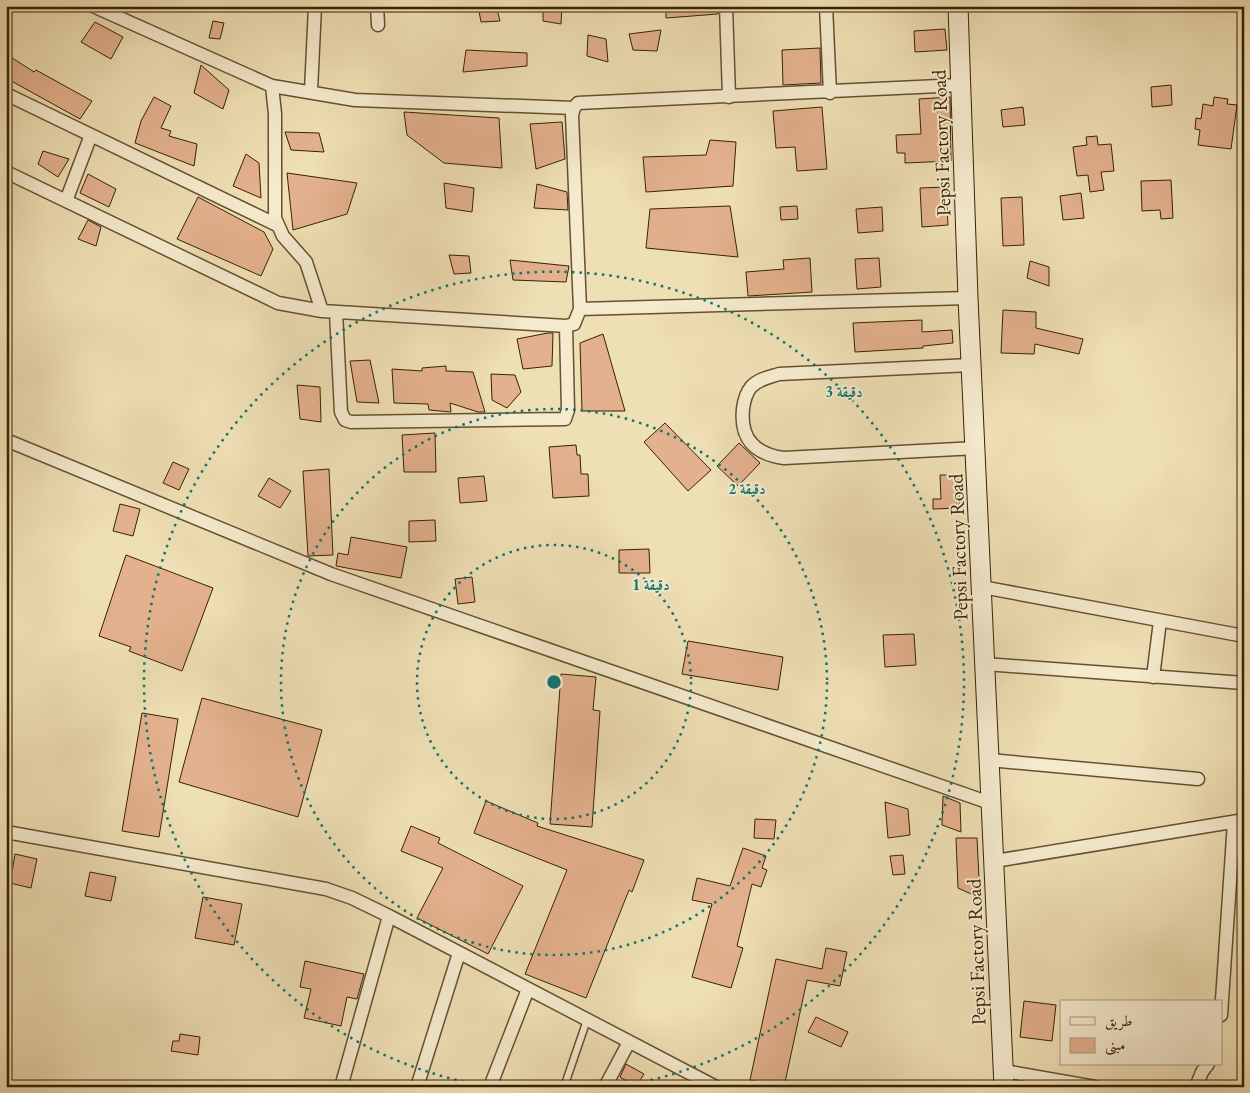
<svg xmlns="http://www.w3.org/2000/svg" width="1250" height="1093" font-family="'EB Garamond',Amiri,serif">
	<rect width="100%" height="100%" fill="#efdfb4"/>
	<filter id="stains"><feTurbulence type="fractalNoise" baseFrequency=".004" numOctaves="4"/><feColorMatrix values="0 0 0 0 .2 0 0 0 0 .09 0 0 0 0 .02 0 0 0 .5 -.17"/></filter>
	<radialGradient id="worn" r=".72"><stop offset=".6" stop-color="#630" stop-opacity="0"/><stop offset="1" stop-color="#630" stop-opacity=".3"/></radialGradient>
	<path fill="#e3b18d" stroke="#372201" d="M478,6H496L500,21L481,22Z
		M543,6H562L561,24L543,21Z
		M666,6H718V14L666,18Z
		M213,21L224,23L220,39L209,38Z
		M95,22L123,37L111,59L81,42Z
		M945,29L947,50L915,52L914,31Z
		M661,30L657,51L633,50L629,34Z
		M588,35L606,39L608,62L587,56Z
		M820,48L821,83L783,85L782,50Z
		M466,50L527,53V66L463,72Z
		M6,54L34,72L36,70L92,101L80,119L6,78Z
		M201,65L229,90L223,109L194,93Z
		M1171,85L1172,105L1152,107L1151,87Z
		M154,97L171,106L161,128L171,131L169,136L197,144L194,166L135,143L141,121Z
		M950,97L951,161L905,163V153H897L896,135L921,134L919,99Z
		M1214,97L1228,99L1227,104L1237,105L1231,149L1198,145L1200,130L1195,129L1196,118L1201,119L1203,104L1213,106Z
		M822,107L827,169L797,171L795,147L776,148L773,111Z
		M1023,107L1025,125L1003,127L1001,110Z
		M404,112L499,118L502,168L444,163L407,135Z
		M562,122L565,159L536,169L530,124Z
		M285,132L319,133L324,152L291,150Z
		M1097,136L1098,145L1111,144L1114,171L1101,172L1104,190L1090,192L1088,175L1077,176L1073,147L1087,145L1086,137Z
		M710,140L736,142L733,186L646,192L643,157L706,155Z
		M43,151L69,159L58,177L38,164Z
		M246,154L259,163L261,198L233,186Z
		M287,173L357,183L347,214L293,230Z
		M88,174L116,189L109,207L80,193Z
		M1171,180L1173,218L1161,219L1160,210L1142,211L1141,181Z
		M444,183L474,188L472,212L446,208Z
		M537,184L567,192L568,210L534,208Z
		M946,187L948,225L922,227L920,188Z
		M1081,193L1084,218L1063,220L1060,196Z
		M198,197L264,232L273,249L261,276L177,239Z
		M1022,197L1024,245L1003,246L1001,198Z
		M730,206L738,257L646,248L650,209Z
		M797,206L798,219L781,220L780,207Z
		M882,207L883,231L858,233L856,209Z
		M88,220L101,227L96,246L78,239Z
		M449,255L469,256L471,273L454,274Z
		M810,258L812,292L748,296L746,272L784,269L783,260Z
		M879,258L881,287L857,289L855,259Z
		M510,260L569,266L566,282L513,280Z
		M1030,261L1049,267V286L1027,278Z
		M1003,310L1036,312V328L1083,339L1079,354L1035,344L1034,354L1001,353Z
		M922,320V332L952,330L953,343L923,346V348L855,352L853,323Z
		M548,333H553L552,366L523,369L517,339Z
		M603,334L625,411H582L580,343Z
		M370,360L379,403L357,402L350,361Z
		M446,366V371L473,372L485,412H478L450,403L451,412L429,410L428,404L394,403L392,369L422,371V368Z
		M491,374L515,375L521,392L507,408L492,400Z
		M297,385L320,387L321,422L300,419Z
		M665,423L711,470L688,491L644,442Z
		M435,433L436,472H404L402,435Z
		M739,443L760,463L738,486L717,466Z
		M576,445L577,455H580L581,474H588L589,496L553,498L549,447Z
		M173,462L189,469L179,490L163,483Z
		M329,469L333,555L308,556L303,471Z
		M940,475H958L960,508L933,509V499H941Z
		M484,476L487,501L460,503L458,478Z
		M269,478L291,491L280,508L258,496Z
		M120,504L140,509L133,536L113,531Z
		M435,520L436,541L409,542V521Z
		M351,537L407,547L401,578L336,566L338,553L348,555Z
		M649,549L650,573H619V550Z
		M126,555L213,588L182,671L129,651L131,647L99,636Z
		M472,577L475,602L458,604L455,579Z
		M914,634L916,665L885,667L883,635Z
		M688,641L783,657L778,690L682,674Z
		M561,674L596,677L593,710L600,711L592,827L550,824Z
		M202,698L322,730L298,817L179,782Z
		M142,713L178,719L159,837L122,831Z
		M943,796L960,803L961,832L942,825Z
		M486,801L538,823L537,826L644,860L632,892L629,890L586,998L525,974L567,870L474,833Z
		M885,802L908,809L910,835L888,838Z
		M755,819L776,820L774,839L754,838Z
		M411,826L440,838L438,843L523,886L488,954L417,918L443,868L401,851Z
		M956,838H977L980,898L958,888Z
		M743,848L766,856L762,868L767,870L761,887L752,884L737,946L743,948L731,988L692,977L712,904L692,900L697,878L730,886Z
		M15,854L37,859L31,888L10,883Z
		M903,855L905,874L893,875L890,856Z
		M90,872L116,877L111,901L85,896Z
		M203,897L242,904L234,945L195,938Z
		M826,948L847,952L840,986L807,980L784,1087L750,1080L776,959L822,969Z
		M305,961L364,974L357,999L347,997L341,1026L304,1018L311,989L300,987Z
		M1024,1001L1056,1005L1052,1041L1020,1037Z
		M816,1017L848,1032L841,1047L808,1032Z
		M180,1034L200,1037L198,1055L171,1051L173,1041H179Z
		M626,1064L644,1074L636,1087L620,1077Z"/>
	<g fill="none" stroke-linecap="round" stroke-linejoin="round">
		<defs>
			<path id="service" d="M564,1087L587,1020"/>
			<path id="minor" d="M93,6L272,86L355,100L574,108
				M377,6L378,25
				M726,6L729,97
				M826,6L830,93
				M6,9L8,6
				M272,86L275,114V218L283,236L306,262L322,311
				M311,91L315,6
				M6,94L277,225
				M6,172L278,303L322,311L566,326L574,324L580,309L572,115L574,108L578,103L961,85
				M66,201L91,135
				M580,309L968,298
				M336,312L341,412L345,420L351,422L565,419L568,410L566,326
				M971,365L779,374C770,377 758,379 751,387C746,393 744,401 743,409C740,439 755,454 784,458L977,448
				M6,440L331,574L990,803
				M982,587L1244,636
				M985,664L1244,683
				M1153,677L1160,621
				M989,760L1198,779
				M6,832L326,889L352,898L389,916L716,1087
				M995,861L1244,820
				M1221,1015L1234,822
				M1004,1071L1095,1087
				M341,1087L389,916
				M417,1087L459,953
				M490,1087L528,989
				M605,1087L629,1042
				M1196,1087L1202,1072L1208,1064"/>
			<path id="secondary" d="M958,6L968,298L1004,1087"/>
		</defs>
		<use href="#service" stroke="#65512e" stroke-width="9"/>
		<use href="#minor" stroke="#65512e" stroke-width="15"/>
		<use href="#secondary" stroke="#372201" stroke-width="21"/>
		<use href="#service" stroke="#f5eace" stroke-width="6"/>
		<use href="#minor" stroke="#f5eace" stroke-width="12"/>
		<use href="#secondary" stroke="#f5eace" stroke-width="19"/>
	</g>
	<g fill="none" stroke="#0f766e" stroke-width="2.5" stroke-dasharray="2.5 5">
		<circle cx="554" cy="682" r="137"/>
		<circle cx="554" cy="682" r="273"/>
		<path d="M486 1086A410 410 0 1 1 622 1086"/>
	</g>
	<g text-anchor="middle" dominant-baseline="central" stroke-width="4" stroke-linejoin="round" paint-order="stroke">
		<g font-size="20" fill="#372201" stroke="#f5eace">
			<text transform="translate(941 143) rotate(-92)">Pepsi Factory Road</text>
			<text transform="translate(958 547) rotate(-92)">Pepsi Factory Road</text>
			<text transform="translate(976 952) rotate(-92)">Pepsi Factory Road</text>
		</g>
	</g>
	<circle cx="554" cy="682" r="8" fill="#0f766e" stroke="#f5eace" stroke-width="2.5"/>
	<g font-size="15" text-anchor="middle" font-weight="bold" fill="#0f766e" stroke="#f5eace" stroke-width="4" stroke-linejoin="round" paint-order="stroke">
		<text x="844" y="397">3 دقيقة</text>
		<text x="747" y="494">2 دقيقة</text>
		<text x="651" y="590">1 دقيقة</text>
	</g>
	<rect width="1250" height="1093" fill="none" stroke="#efdfb4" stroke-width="25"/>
	<rect x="8" y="8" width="1235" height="1078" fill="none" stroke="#372201" stroke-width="2.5"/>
	<rect x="12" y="12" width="1225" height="1068" fill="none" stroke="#372201"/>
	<rect x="1060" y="1000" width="162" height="65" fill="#f5eace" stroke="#a99a7c"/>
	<rect x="1070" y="1017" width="25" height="8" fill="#f5eace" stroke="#a99a7c"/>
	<text x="1105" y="1026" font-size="15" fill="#372201">طريق</text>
	<rect x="1070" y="1038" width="25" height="15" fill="#e3b18d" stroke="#a99a7c"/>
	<text x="1105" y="1050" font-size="15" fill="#372201">مبنى</text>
	<rect width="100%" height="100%" filter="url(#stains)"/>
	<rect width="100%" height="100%" fill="url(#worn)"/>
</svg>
